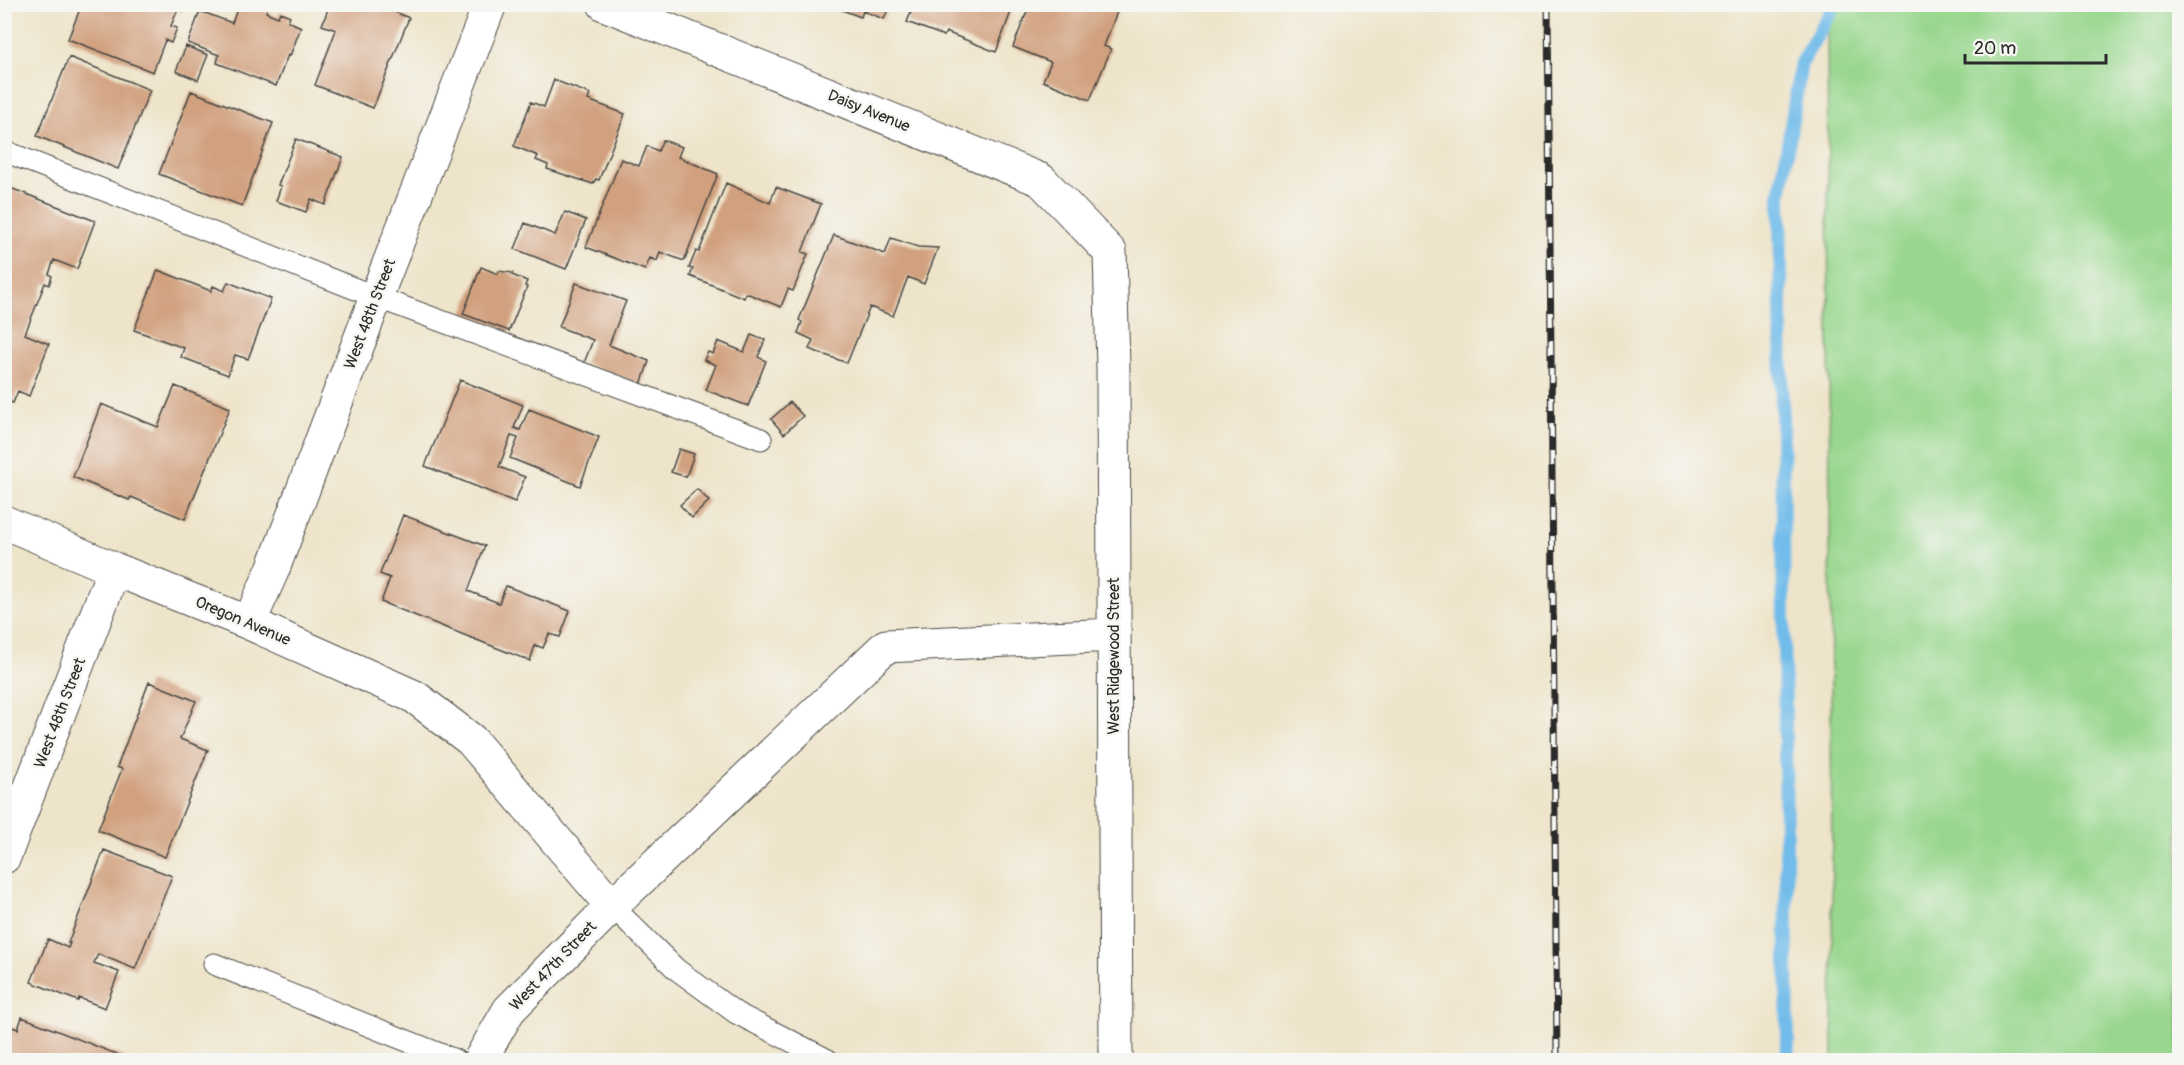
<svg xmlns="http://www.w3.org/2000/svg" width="2184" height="1065" font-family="Pangolin,sans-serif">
	<rect width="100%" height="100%" fill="#f6f6f2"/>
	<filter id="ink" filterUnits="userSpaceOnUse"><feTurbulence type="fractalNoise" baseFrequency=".0167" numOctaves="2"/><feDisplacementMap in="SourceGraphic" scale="12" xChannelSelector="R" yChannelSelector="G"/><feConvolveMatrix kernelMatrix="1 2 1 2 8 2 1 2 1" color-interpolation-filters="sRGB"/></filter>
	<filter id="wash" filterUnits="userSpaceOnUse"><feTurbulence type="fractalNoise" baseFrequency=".008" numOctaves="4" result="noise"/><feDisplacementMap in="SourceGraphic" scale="24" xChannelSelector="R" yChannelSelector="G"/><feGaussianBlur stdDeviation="1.35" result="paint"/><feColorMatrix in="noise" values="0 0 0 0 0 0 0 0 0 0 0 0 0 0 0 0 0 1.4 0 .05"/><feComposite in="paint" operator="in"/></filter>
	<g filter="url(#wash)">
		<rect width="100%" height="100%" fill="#eee4ca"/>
		<path fill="#98d78d" stroke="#62815c" stroke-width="1.5" d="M1827,5H2179V1060H1833Z"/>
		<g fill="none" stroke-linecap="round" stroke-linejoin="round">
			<path stroke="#71bcea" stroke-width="14" d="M1788,1060L1780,196L1801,63L1835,4"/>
		</g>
		<g id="blocks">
			<path fill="#d1a07e" d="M82,4H185L183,11L178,9L171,26L177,28L171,43L165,40L153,72L68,39Z
				M239,4H268L266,12L278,17L280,12L290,16L288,21L301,27L290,56L288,55L276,86L217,63L219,55L188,43L200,11L232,23Z
				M330,4H376L409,18L373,108L315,85L336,30L322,25Z
				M845,4H890L884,19L863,11L861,17L842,10Z
				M918,4H1014L996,52L946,32L944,36L907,22L912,10L915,11Z
				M1030,4H1120L1104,46L1111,49L1090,100L1043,81L1051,62L1013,47Z
				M186,46L208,55L198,80L176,71Z
				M69,57L150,90L118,169L37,136Z
				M554,80L590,94L588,100L625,114L599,180L596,179L593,184L547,169L548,165L536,160L538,156L514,146L531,102L544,107Z
				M191,91L273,123L242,206L159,174Z
				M296,139L343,157L325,205L311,199L306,212L276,201L281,186L278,185Z
				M663,140L682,147L678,157L718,174L684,261L660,252L657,261L650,258L645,270L586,247L621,159L639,166L647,146L658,151Z
				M726,183L770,203L776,187L821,204L802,252L808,254L793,291L788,289L781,307L746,293L744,298L690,276L693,269L689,268L696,251L699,252Z
				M8,187L95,221L77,269L54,260L49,274L52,276L49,285L45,283L25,334L49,344L29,396L18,391L13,403L4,400V196Z
				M565,212L586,220L566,269L515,249L525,223L555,235Z
				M834,235L885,254L891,238L918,247L938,248L924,284L908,277L893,316L870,307L847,363L809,349L813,340L798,333L802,322L799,320Z
				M481,267L498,274L499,271L513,273L512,275L527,281L525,286L527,287L509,331L463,314Z
				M158,270L211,291L213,286L224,291L228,282L271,299L248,359L235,355L228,375L181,357L184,348L134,330Z
				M576,283L626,301L609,345L649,361L641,385L584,363L593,340L559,327Z
				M751,335L765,340L758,357L766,361L748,406L706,390L716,365L704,360L708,352L713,354L718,341L744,352Z
				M460,380L523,405L514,428L520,430L529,409L599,437L580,486L510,458L518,438L511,436L499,467L525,477L515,502L425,466Z
				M175,386L230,408L185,519L131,497L129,500L73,477L101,404L158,427Z
				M790,402L803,416L784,434L771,419Z
				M679,449L694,454L686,477L671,472Z
				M697,489L709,501L692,518L680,505Z
				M403,515L485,546L468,591L499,603L506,586L570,611L560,637L549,634L543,648L535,645L530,661L381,602L390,578L380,574Z
				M149,682L196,701L180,739L208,750L165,857L98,830L122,769L117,767Z
				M104,850L172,876L135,969L98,954L94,963L119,972L105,1008L79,998L78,1001L31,982L48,939L68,948L70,943H68Z
				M22,1017L124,1057L122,1060H4V1024L18,1029Z"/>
		</g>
	</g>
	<g filter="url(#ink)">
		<use href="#blocks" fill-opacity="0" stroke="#484743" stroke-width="1.5"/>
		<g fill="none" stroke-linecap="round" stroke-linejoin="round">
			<defs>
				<path id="lane" d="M4,151L376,297L761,439
					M612,906L676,969L736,1013L828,1060
					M214,964L455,1060"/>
				<path id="street" d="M604,4L1041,180L1110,252L1113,369L1116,1060
					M4,522L114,569L249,623L415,697L471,740L612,906L886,646L1113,635
					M249,623L273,569L376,297L490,4
					M4,857L114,569
					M480,1060L509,1010L612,906"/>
			</defs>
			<use href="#lane" stroke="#484743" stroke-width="23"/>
			<use href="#street" stroke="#484743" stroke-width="35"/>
			<use href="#lane" stroke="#fff" stroke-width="21"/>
			<use href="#street" stroke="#fff" stroke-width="33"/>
			<defs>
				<path id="rail" d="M1548,4L1557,1060"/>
			</defs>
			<use href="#rail" stroke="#2b2b2b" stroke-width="7"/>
			<use href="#rail" stroke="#f6f6f2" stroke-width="4.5" stroke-dasharray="14" stroke-linecap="butt"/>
		</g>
	</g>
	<g text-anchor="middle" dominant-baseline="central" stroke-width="5" stroke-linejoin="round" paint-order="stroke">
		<g font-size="16" fill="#2b2b2b" stroke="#f6f6f2">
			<text transform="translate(869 111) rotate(22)">Daisy Avenue</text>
			<text transform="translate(370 314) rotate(-69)">West 48th Street</text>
			<text transform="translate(243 621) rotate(23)">Oregon Avenue</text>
			<text transform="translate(1114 656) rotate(-90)">West Ridgewood Street</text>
			<text transform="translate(60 713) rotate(-69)">West 48th Street</text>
			<text transform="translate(553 966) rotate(-46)">West 47th Street</text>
		</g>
	</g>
	<rect width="2184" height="1065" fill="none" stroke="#f6f6f2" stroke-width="24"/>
	<path d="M1965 54v9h141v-9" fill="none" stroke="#2b2b2b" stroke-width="3"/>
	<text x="1974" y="54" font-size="18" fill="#2b2b2b" stroke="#f6f6f2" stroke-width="4.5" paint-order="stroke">20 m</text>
</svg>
